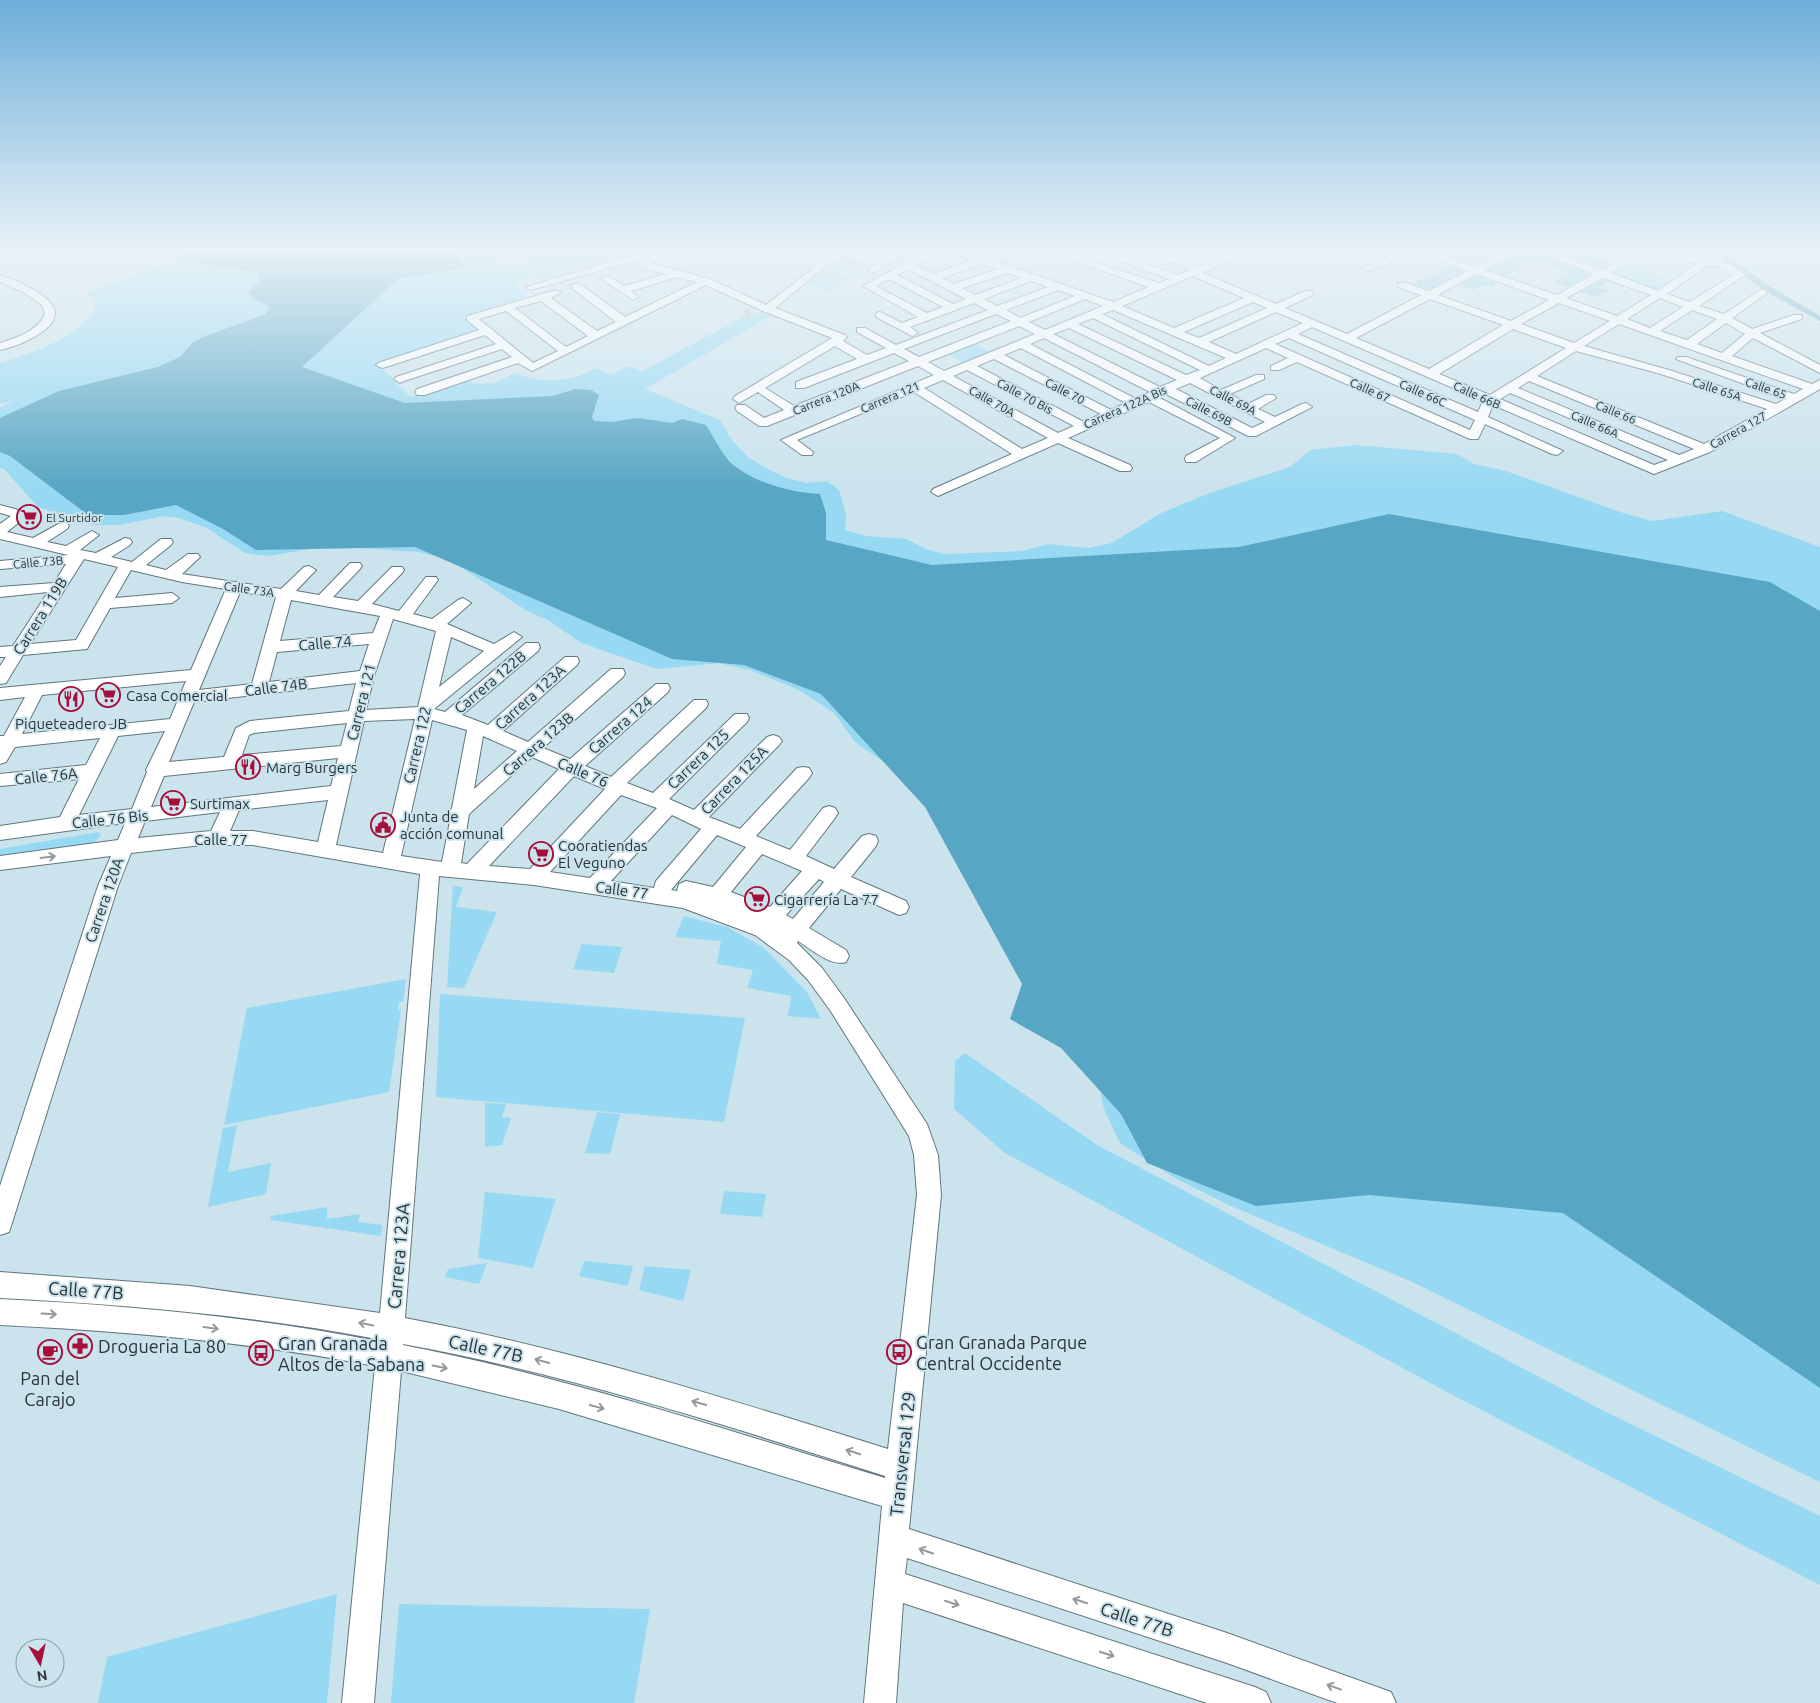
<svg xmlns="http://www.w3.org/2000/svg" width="1820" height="1703" font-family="Ubuntu,sans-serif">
	<rect width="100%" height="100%" fill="#cbe3ed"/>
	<path fill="#97d9f2" d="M163,252H487L500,265L555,252H638L542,279L533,277L515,282L526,297L464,317L481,331L378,364L410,397L468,378L473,384L496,383L514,373C543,384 569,383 597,368L611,375L627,366L643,371L745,316L750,318L762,312L772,315L645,389L720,420L732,440L749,458L766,468L786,478L806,483L827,481L839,490L846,514L845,530L866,536L907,539L925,549L945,554L1022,551L1048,544L1087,548L1112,543L1161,513L1210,493L1290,467L1310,450L1355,445L1457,454L1474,464L1506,471L1620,512L1652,521L1722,511L1820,547V1482L1410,1281L1231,1206L1175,1178L1120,1143L1104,1109L1094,1056L1134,978L884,762L855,742L834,713L799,690L750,670L719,663L657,669L601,650L580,642L548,620L527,611L449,559L418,552L328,546L268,556L245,553L207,528L179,518L163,516L120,525H94L38,507L4,469L0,468V408L15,400L0,404V363C36,352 70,340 95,311L94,301L85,292L179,260L176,254Z
		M1430,252H1497L1471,267Z
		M840,255L861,261L838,272L852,278L827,292L804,282Z
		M1630,264L1674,280L1658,291L1611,274Z
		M970,341L994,354L967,365L944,352Z
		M98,832L101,835L93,844L0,859V849Z
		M453,886L463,887L456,907L497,912L464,988L447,987Z
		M684,916L727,927L764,948L807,992L821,1019L788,1016L791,996L747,988L753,970L717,964L721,941L675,937Z
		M582,944L622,947L614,973L573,969Z
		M406,979L403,1002H399L398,1009L401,1010L389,1092L224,1125L247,1008Z
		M440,994L745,1018L724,1122L436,1097Z
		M965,1053L1097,1145L1604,1411L1820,1516V1585L1447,1392L1005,1153L954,1109L955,1061Z
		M485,1103L506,1104L502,1117L511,1118L502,1145L485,1147Z
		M597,1112L620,1114L610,1154L585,1153Z
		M237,1125L228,1172L271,1163L266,1194L208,1207L223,1128Z
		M724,1191L766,1194L762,1217L720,1214Z
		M485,1192L556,1199L533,1268L478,1258Z
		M327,1207V1219L360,1214L358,1222L382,1225L381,1236L270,1220L271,1216Z
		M584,1261L633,1266L628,1286L579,1276Z
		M487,1263L479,1284L445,1277L448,1269Z
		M645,1266L691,1270L683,1301L639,1290Z
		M337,1594L327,1703H98L107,1657Z
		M399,1604L650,1609L634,1703H391Z"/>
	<path fill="#57a6c3" d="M180,252H455L465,268L398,279L302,367L405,403L552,396L576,389L591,390L599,395L592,417L594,421L612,422L637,418L673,423L682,419L706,425C714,437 722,455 732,464C755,483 792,493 820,494L826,513V540L932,565L1239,547L1389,514L1770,582L1820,611V1388L1563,1213L1369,1195L1256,1206L1147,1163L1121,1114L1061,1048L1010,1019L1022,984L925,807L821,694L744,665L672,659L415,547L256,550L223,529L176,505L124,515H88L10,456L0,452V418L59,391L158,367L180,357L193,342L203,337L266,314L269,306L253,298L249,292L260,280L257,272L196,264Z"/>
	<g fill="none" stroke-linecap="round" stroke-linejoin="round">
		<path fill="#57a6c3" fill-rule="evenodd" d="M1713,252H1722L1769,286L1820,316V321L1763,290Z"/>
	</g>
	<path fill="#72c0de" d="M1517,252H1536L1590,274L1567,287L1553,281L1569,273L1529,260L1507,276L1488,270Z
		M1558,252H1577L1609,264L1602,268Z
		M1450,266L1462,271L1429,289L1413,283Z
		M1476,276L1497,284L1492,287L1483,284L1473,290L1460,285Z
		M1603,280L1610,282L1598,287L1608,290L1595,297L1581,292Z
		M542,844L548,847L535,861L529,859Z"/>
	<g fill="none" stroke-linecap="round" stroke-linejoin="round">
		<path stroke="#abc0c9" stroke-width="11" stroke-dasharray="11 5.5" stroke-linecap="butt" d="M745,315L751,312"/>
		<defs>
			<path id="minor" d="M665,252H681L650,263L710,279L766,305L834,252H852L868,259L869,261L864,264L843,255L821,270L775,308L845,335L847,337L843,341L867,355L886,348L857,332V328H865L896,345L988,310L974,303L910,327L918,333L912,336L876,317V313L880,312L902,323L918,317L863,286L925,252H938L915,265L934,274L972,260L952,252H967L987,259L1003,252H1016L997,262L1113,302L1149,287L1048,252H1063L1159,283L1169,279L1096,252H1111L1178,275L1191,269L1143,252H1158L1201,266L1234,252H1248L1202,273L1276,304L1305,291H1313V295L1285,308L1347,334L1421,295L1398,287V283H1406L1429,291L1467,271L1418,252H1433L1475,267L1503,252H1515L1484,270L1557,295L1594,274L1538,252H1552L1602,270L1634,252H1646L1611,273L1658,291L1697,264L1666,252C1681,252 1691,257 1705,260C1721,263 1732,262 1745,275L1699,306L1724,314L1762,289L1766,290V294L1732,318L1752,329L1794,315H1802V319L1760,333L1820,365V373L1753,338L1732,356L1812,384L1820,380V389L1710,452L1654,474L1493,405L1488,417L1563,451L1557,455L1552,454L1485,424L1478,439H1470L1297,362L1279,370H1271V366L1288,358L1266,348L1200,378L1221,390L1256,375H1264V379L1230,394L1248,404L1266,395H1274L1276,398L1258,409L1275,417L1302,404L1306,403L1312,407L1256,436H1248L1166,394L1158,397L1235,438L1196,462H1186L1185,459L1186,456L1220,438L1149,402L1068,438L1130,465L1132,468L1130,471H1120L1058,443L938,496L931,492L933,489L1012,454L914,392L797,440L813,452L812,455H802L781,440L934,375L918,366L767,426H759L737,411L735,408L737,405H745L764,418L784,410L758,392L739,403L733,399L735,396L832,338L763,311L706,285L532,371L518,363L425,395H417L415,392L417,389L512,357L502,349L404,381L400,383L394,379L396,377L496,344L485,335L386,367L382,368L376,365L378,363L479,330L467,320V316L556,290L561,293L551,298L597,331L616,322L572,288V284H580L625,317L697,282L677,277L631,291L638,297L633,300L600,278L609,276L624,286L666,274L646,269L634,261L531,290L526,287L633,255H639L644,258ZM982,264L998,269L954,284L942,278ZM1707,266H1717L1733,275L1690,302L1667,294ZM908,269L966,299L953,304L897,275ZM1008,273L1022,278L975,295L962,288ZM1476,274L1549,300L1511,321L1438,295ZM1193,276L1244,298L1174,328L1122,306ZM1603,278L1651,295L1617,316L1566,298ZM889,279L943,307L927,313L876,286ZM1031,281L1048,287L997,306L984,299ZM1058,290L1075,296L1020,318L1006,310ZM1660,298L1683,307L1650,328L1627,319ZM1085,299L1103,306L1045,330L1029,322ZM1430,299L1503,325L1429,369L1356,338ZM541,301L588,336L566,347L515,308ZM1253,302L1267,308L1199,338L1184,332ZM1559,303L1610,321L1574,343L1521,324ZM1113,310L1226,358L1209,366L1102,314ZM1692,310L1717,319L1687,340L1660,331ZM506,311L558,351L533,363L479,319ZM1276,312L1303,323L1236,354L1209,342ZM996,314L1011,321L919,357L904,349ZM1093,318L1200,370L1186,375L1078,324ZM1726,323L1745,334L1722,353L1697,344ZM1619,324L1803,389L1794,394L1686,357H1678L1676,359L1785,399L1776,404L1669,370L1584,346ZM1019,326L1035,334L944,371L928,362ZM1312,327L1483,401L1478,412L1298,334ZM1069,328L1177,380L1160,387L1053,334ZM1513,329L1566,348L1490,395L1439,374ZM1044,338L1150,392L1136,399L1030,344ZM1289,338L1475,420L1470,430L1275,344ZM835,346L857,359L796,382V388H804L894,353L909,361L794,406L765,388ZM1021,348L1126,403L1111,410L1004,355ZM1576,351L1661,374L1767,409L1704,444L1537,376ZM994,359L1101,414L1084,422L977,366ZM967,370L1074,426L1058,433L953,376ZM943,380L1048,438L1022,449L924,388ZM1529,381L1694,449L1679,455L1518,388ZM1190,383L1265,422L1252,428L1176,389ZM1510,393L1668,460L1654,465L1500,399Z
				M873,252H887L899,258L873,273L868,270L869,268L886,258Z
				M1398,252H1411L1371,271L1362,269Z
				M0,275C14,279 55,296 55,313C55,332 15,347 0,350V343C16,338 38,331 45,314L42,305L23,292L0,282Z
				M0,505L26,512L28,515L7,532L33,538L62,522L67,523L69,526L67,529L47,542L66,546L92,531L99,535L80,550L96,553L125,538L130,539L132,542L130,545L111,557L132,562L161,539H171L173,542L171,545L146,565L166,570L188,554H198L200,557L182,574L281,589L304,567L309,566L316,570L296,591L319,595L350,563H360L362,566L360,569L333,597L358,601L392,567H402L404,570L402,573L372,604L399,611L426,577H436L438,580L413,614L432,619L458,600L463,598L471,603L447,624L494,644L514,632L522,637L434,709L445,712L526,643H538L540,647L538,651L462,715L488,725L565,657H577L579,661L577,665L503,731L528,742L611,669H623L625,673L623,677L543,748L570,759L656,684H668L670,688L668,692L585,766L611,777L694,700H706L708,704L706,708L627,783L653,793L735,714H747L749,718L747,722L669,799L694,810L767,737L773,735L779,737L782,741L779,745L709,817L740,829L797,768L803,767L809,768L812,773L809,778L756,836L790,850L823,808L829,806L835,808L838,813L835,818L806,856L834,869L862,836L869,834L876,836L878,841L876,846L851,877L906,901L909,907L906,913L899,915L841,889L809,928L846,950L849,956L846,962C831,967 811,949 798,941L797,943L822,968L844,998L927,1124L938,1155L941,1195L909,1529L1227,1633L1391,1692L1396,1703H1337L1227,1663L907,1558L905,1574L1255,1687L1266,1692L1271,1703H1207L903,1603L896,1703H864L882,1506L559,1409L401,1371L374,1703H342L375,1366C251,1342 126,1331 0,1325V1299C127,1305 253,1317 377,1341V1339C253,1315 127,1305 0,1298V1272L190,1286L380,1313L420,874L253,845H202L131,853L118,886L12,1223L9,1232L0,1235V1186L98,886L111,856L0,870V856L118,840L125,823L0,840V826L60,817L79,779L0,786V774L86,765L100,738L15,747L6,762L0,764V736H4L25,697L0,700V688L191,670L226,589L182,582L131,570L115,598L172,593L179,598L172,603L110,608L87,649L23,655L6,683L0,684V666L6,657H0V647L13,646L48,592L0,597V587L54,583L66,564L0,569V561L68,555L0,539V524L11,516L0,513ZM84,559L118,567L76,640L30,644ZM240,592L276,597L252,684L199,690ZM291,600L380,616L373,633L280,641ZM393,619L436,631L418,707L366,710L374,676ZM451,637L484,651L439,687ZM369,644L360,671L269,682L277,652ZM186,681L170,719L22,734L42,695ZM356,683L349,711L250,721L236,728L224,757L169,762L194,702ZM415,719L383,853L336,845L364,721ZM432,720L467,730L452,808L449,813L451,816L442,862L401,856ZM347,723L341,746L242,755L249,735L254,733ZM165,731L146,770L147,772L132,809L79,815L118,736ZM483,736L517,751L474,789ZM532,757L559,769L467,864L461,863L469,814ZM338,758L331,786L151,807L164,776ZM574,776L605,789L530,869L489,866ZM621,795L657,808L590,878L550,872ZM328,800L318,842L253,831H230L239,810ZM220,812L211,831L138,838L145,821ZM672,815L701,829L656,881L654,888L611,881ZM717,835L746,847L713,887L686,881L679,884L677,891L671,890ZM762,854L802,871L770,907L731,892ZM439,876L534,885L683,908L755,935L789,960L808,980L830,1010L909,1136L914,1155L917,1195L888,1449C729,1399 570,1349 405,1318ZM819,879L824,882L793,919L786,915ZM403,1344C567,1374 726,1425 885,1476V1478C726,1430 567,1377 403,1345Z"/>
		</defs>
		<use href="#minor" stroke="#61767e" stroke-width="2"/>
		<use href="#minor" fill="#fff" fill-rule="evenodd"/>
	</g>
	<defs><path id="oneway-shaft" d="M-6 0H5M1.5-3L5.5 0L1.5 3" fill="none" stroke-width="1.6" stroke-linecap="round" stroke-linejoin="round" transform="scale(1.25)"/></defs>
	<g stroke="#94999b">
		<use href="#oneway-shaft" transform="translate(48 857) rotate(-7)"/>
		<use href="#oneway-shaft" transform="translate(49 1314) rotate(3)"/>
		<use href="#oneway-shaft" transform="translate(366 1324) rotate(-169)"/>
		<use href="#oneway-shaft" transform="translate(211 1328) rotate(8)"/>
		<use href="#oneway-shaft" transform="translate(542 1361) rotate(-165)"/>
		<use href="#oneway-shaft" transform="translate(440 1367) rotate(12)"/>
		<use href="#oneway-shaft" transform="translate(699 1403) rotate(-164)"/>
		<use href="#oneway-shaft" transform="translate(597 1407) rotate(15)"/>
		<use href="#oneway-shaft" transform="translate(853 1452) rotate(-162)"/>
		<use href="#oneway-shaft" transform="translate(926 1551) rotate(-161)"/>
		<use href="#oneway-shaft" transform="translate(1080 1601) rotate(-162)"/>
		<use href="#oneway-shaft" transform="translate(952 1603) rotate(18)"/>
		<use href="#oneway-shaft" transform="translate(1107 1654) rotate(18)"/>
		<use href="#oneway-shaft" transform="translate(1334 1687) rotate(-160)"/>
	</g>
	<linearGradient id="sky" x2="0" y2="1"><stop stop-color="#6eaed9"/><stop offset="0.51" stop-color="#e8f2f7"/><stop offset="1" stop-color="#e8f2f7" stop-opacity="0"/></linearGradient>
	<rect width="1820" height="490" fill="url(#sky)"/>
	<defs>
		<symbol id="supermarket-ring" viewBox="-11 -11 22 22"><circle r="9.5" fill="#cbe3ed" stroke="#a70e39" stroke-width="1.5"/><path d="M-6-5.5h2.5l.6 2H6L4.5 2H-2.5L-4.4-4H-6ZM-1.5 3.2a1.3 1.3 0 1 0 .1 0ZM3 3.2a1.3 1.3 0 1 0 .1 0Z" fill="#a70e39"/></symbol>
		<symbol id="restaurant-ring" viewBox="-11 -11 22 22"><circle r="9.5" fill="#cbe3ed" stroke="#a70e39" stroke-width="1.5"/><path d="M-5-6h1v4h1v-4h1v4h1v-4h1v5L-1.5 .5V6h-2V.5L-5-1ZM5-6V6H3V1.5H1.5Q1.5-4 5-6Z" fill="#a70e39"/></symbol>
		<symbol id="civic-ring" viewBox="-11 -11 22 22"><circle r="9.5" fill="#cbe3ed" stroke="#a70e39" stroke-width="1.5"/><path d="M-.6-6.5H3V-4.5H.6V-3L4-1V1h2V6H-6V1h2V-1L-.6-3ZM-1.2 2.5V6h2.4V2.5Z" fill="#a70e39"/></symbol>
		<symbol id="pharmacy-ring" viewBox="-11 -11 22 22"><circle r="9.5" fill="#cbe3ed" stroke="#a70e39" stroke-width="1.5"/><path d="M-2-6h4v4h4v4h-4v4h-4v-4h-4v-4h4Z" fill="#a70e39"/></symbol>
		<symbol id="cafe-ring" viewBox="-11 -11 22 22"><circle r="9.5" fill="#cbe3ed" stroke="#a70e39" stroke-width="1.5"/><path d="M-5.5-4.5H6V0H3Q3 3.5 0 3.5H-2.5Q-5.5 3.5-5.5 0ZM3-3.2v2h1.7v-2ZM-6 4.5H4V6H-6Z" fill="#a70e39"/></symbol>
		<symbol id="bus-ring" viewBox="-11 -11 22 22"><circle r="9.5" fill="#cbe3ed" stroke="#a70e39" stroke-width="1.5"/><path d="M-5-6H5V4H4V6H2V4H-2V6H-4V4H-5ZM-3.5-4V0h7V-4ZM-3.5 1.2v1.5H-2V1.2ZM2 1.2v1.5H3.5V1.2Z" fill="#a70e39"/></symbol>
	</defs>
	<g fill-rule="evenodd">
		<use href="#supermarket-ring" x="15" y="503" width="28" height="28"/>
		<use href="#supermarket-ring" x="94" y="681" width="28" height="28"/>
		<use href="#restaurant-ring" x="57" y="685" width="28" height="28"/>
		<use href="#restaurant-ring" x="234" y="753" width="28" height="28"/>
		<use href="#supermarket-ring" x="159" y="789" width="28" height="28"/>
		<use href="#civic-ring" x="369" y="811" width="28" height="28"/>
		<use href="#supermarket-ring" x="527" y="840" width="28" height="28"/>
		<use href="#supermarket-ring" x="743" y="885" width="28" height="28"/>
		<use href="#pharmacy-ring" x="66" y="1332" width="28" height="28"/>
		<use href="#cafe-ring" x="36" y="1338" width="28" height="28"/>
		<use href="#bus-ring" x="885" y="1338" width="28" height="28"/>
		<use href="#bus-ring" x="247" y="1339" width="28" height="28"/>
	</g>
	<g text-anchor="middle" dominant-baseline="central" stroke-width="4" stroke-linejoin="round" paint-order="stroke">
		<g font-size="12" fill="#2a3337" stroke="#cbe3ed">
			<text transform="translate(1766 388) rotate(19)">Calle 65</text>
			<text transform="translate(1717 389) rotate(18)">Calle 65A</text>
			<text transform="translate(1370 390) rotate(24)">Calle 67</text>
			<text transform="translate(1065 391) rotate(27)">Calle 70</text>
			<text transform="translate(1423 393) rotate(24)">Calle 66C</text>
			<text transform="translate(1477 395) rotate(24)">Calle 66B</text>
			<text transform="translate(1025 396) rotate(28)">Calle 70 Bis</text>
			<text transform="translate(890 397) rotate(-23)">Carrera 121</text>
			<text transform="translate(826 398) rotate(-22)">Carrera 120A</text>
			<text transform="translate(1233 400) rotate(27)">Calle 69A</text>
			<text transform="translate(992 401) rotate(29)">Calle 70A</text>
			<text transform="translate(1125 407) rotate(-24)">Carrera 122A Bis</text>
			<text transform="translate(1209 411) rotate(27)">Calle 69B</text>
			<text transform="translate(1616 412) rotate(22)">Calle 66</text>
			<text transform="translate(1595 424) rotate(23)">Calle 66A</text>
			<text transform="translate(1738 430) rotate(-29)">Carrera 127</text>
			<text transform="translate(38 562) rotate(-5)">Calle 73B</text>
			<text transform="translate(249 589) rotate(8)">Calle 73A</text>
		</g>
		<g font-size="12" fill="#2a3337" stroke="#cbe3ed" text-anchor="start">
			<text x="46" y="517">El Surtidor</text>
		</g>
		<g font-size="15" fill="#2a3337" stroke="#cbe3ed">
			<text transform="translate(40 616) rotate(-58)">Carrera 119B</text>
			<text transform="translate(325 643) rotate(-5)">Calle 74</text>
			<text transform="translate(490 682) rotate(-40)">Carrera 122B</text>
			<text transform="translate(276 687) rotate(-7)">Calle 74B</text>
			<text transform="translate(530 697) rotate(-42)">Carrera 123A</text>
			<text transform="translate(361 702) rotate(-76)">Carrera 121</text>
			<text transform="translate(620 725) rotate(-41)">Carrera 124</text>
			<text transform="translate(538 744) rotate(-41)">Carrera 123B</text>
			<text transform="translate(417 745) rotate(-77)">Carrera 122</text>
			<text transform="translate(698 759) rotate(-44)">Carrera 125</text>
			<text transform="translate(583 772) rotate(23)">Calle 76</text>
			<text transform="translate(46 776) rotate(-6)">Calle 76A</text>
			<text transform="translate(734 780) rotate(-46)">Carrera 125A</text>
			<text transform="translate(110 819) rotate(-6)">Calle 76 Bis</text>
			<text x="221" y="839">Calle 77</text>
			<text transform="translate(622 890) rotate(8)">Calle 77</text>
			<text transform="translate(104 900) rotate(-71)">Carrera 120A</text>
		</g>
		<g font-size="15" fill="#2a3337" stroke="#cbe3ed" text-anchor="start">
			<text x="126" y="695">Casa Comercial</text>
			<text x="71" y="723" text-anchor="middle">Piqueteadero JB</text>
			<text x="266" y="767">Marg Burgers</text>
			<text x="190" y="803">Surtimax</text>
			<text x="400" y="816">Junta de<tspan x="400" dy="17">acción comunal</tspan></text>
			<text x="558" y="845">Cooratiendas<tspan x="558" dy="17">El Veguno</tspan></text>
			<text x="774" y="899">Cigarrería La 77</text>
		</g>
		<g font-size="18" fill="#2a3337" stroke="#cbe3ed">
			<text transform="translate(398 1256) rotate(-85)">Carrera 123A</text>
			<text transform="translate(86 1290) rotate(4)">Calle 77B</text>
			<text transform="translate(486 1348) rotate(12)">Calle 77B</text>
			<text transform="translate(902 1454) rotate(-84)">Transversal 129</text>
			<text transform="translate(1137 1619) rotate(18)">Calle 77B</text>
		</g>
		<g font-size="18" fill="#2a3337" stroke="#cbe3ed" text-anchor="start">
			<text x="916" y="1342">Gran Granada Parque<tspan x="916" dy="21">Central Occidente</tspan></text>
			<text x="278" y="1343">Gran Granada<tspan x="278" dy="21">Altos de la Sabana</tspan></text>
			<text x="98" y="1346">Drogueria La 80</text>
			<text x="50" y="1378" text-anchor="middle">Pan del<tspan x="50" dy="21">Carajo</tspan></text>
		</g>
	</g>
	<g transform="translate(40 1663) rotate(171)"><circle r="24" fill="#cbe3ed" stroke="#8b9da4"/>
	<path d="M0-4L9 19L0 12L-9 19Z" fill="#a70e39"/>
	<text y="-8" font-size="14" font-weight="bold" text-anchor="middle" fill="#2a3337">N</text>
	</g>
</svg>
